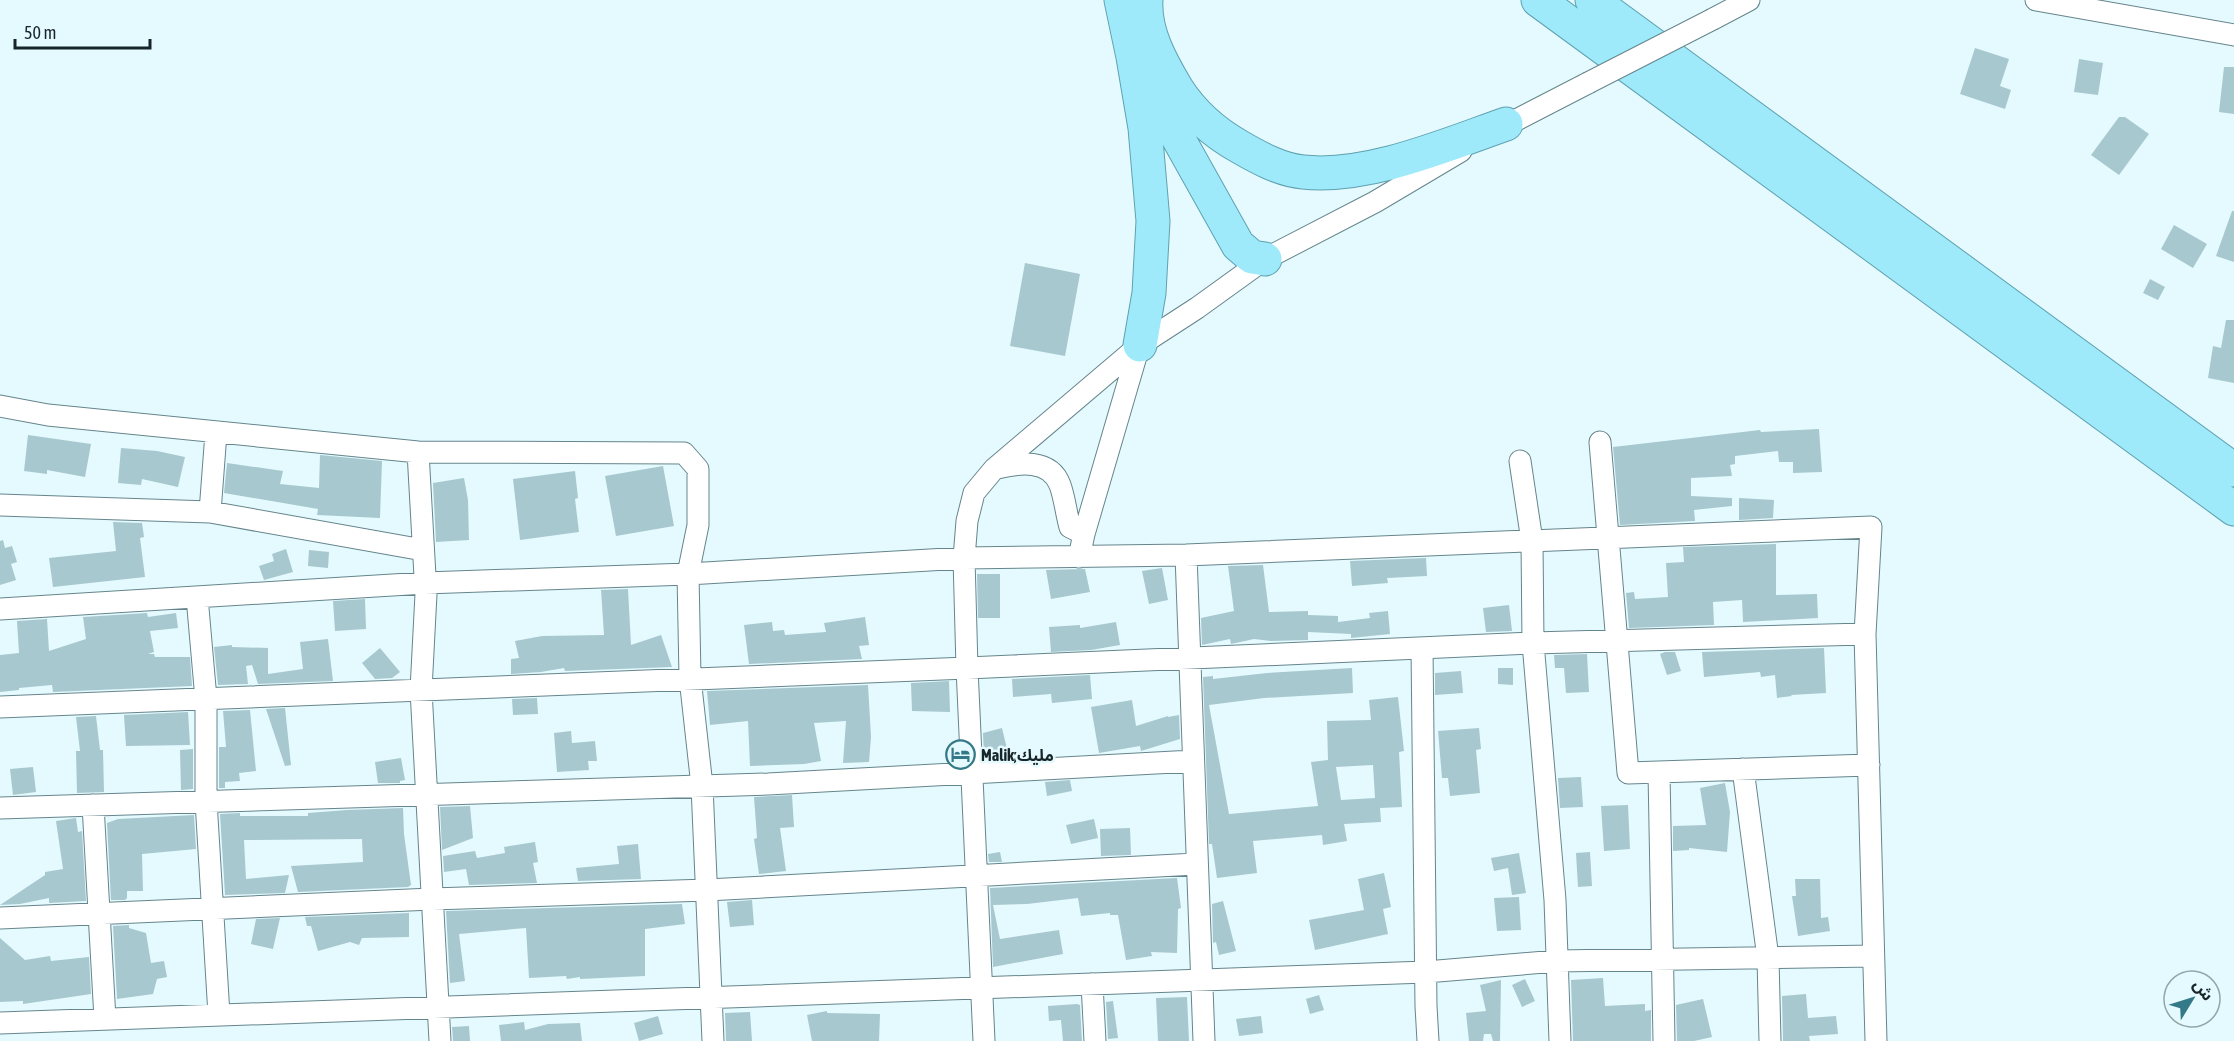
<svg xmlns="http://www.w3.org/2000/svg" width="2234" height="1041" font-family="'Asap Condensed','Noto Sans Arabic',sans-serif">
	<rect width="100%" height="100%" fill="#e5fafe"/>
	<path fill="#a7c8cf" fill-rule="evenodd" d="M1975,48L2009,59L2000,86L2011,90L2005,109L1960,94Z
		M2079,59L2103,63L2098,95L2074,92Z
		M2224,67H2234V114L2219,112Z
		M2119,117H2125L2149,134L2119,175L2091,155Z
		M2232,211H2234V262L2216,256Z
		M2174,225L2207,244L2193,268L2161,249Z
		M1025,263L1080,274L1065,356L1010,346Z
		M2150,279L2165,287L2158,300L2143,293Z
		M2226,320H2234V383L2208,378L2213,346L2221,348Z
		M1819,429L1822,472L1793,473V462H1779L1778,451L1735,456V464L1730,465L1732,476L1691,478V496L1732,498V506L1694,510L1695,521L1620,525L1613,447L1760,430L1761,432Z
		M28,435L91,444L85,477L47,470V474L24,471Z
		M121,448L157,451L185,457L178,487L142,479L141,485L118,483Z
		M320,455L382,461L380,518L317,515L318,509L224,493L227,463L283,471L280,484L319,488Z
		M663,466L674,526L616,536L605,476Z
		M575,471L578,498L575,499L579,532L520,540L513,479Z
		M464,478L468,500L469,540L436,542L433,483Z
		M1739,498L1774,500L1773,518L1739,520Z
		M113,522L142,523L144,537L140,538L145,577L53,587L49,558L116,551Z
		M3,540L5,548L12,546L17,562L11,564L16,580L0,585V541Z
		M1776,544V595L1817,594L1818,618L1743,622L1742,600L1713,602L1714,625L1629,628L1626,593L1634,592L1635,599L1668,597L1666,563L1684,562L1683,547Z
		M286,549L293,572L264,580L259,566L274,561L272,554Z
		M309,550L329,552L328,568L308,566Z
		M1426,558L1427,576L1387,578L1388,583L1352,586L1350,561Z
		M1263,565L1269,612L1308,611V615L1338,616V622L1370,618L1369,613L1388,611L1390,634L1351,638V634L1308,632V640L1271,641L1254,639L1231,644L1230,639L1202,645L1201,618L1234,611L1228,566Z
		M1162,568L1168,600L1149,604L1142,571Z
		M1085,569L1090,592L1051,599L1046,570Z
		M977,574H1000V618H978Z
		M628,589L631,645L661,635L672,667L565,671L564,668L541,672L511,674V659L519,658L515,641L542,636L604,635L601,590Z
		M365,599L366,629L335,631L333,601Z
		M1509,605L1512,631L1486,632L1483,608Z
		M147,613L148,617L176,613L178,628L150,631L154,652L148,654H154L155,657H190L192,686L53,692L52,685L19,688V690L0,692V655L19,653L17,621L47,619L49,651L86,639L83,617Z
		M865,617L869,645L859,646L862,659L749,664L744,625L772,622L773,631L784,630L785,635L826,632L824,623Z
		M1116,622L1120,645L1091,650L1051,652L1049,627L1080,625V628Z
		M328,639L333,681L258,684L252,665L246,666L248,684L218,685L214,647L232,645V647L268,648V674L303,669L300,642Z
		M380,648L400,672L392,678L375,679L362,663Z
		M1824,648L1826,693L1791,695L1792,696L1777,698L1775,675L1761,677L1760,672L1704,677L1702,652Z
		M1665,652H1675L1681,671L1667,675L1660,654Z
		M1587,654L1589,692L1566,693L1564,668H1555L1554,655Z
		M1352,668L1353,693L1264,698L1209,705L1229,814L1318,806L1311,762L1328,760L1327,721L1371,720L1369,700L1398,697L1404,751L1399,752L1402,807L1380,808L1381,822L1344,824L1347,841L1323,845L1322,835L1253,841L1257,873L1217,878L1212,844H1209L1203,677L1213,676V679L1267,673ZM1373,765L1375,798L1341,800L1336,767Z
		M1498,668H1513V685L1498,684Z
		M1461,671L1463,693L1435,695V673Z
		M1090,675L1092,699L1052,703L1051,694L1013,697L1012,679Z
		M949,681L950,712L912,711L911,683Z
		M868,685L871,737L869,762L843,763L846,721L814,723L821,761L804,764L750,766L748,721L710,725L707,691Z
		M537,698L538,714L513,715L512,699Z
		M1132,700L1136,726L1168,716V717L1179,715L1180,739L1141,751L1140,746L1099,753L1091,707Z
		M285,708L291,765L285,766L266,709Z
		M250,710L256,771L239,773L240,781L225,782V788H219V747H226L223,711Z
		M188,712L190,745L126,746L124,715Z
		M96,716L100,750H103L104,792L77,793L76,751H80L76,717Z
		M1002,728L1008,753L984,758L983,733Z
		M1479,728L1481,749L1476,750L1480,793L1450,796L1448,778H1442L1438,731Z
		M571,731L572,743L595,741L597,761H588L589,770L557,772L554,733Z
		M193,749V789L181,790L180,750Z
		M401,758L405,780L400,781V783H378L375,762Z
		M33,767L36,792L13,795L10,769Z
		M1581,777L1583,807L1560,808L1558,778Z
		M1070,780L1072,791L1047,796L1045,782Z
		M1725,783L1730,812L1727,852L1689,848V850L1673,851V826L1706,825L1700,788Z
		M792,795L794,827L780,828L786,871L759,874L754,839L757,838L754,797Z
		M1628,805L1630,849L1604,851L1601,806Z
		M470,806L473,838L442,850L440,807Z
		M403,808L404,834L411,885L408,887L298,892L291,866L363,862L362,839L244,840L246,879L289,875L285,893L225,895L220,814L240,813V816H308V813L347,810Z
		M194,815L196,849L142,854L143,891H127V898L125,900H111L107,823L118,819Z
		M76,818L78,832L82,831L86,901L49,903V898L20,904L0,905L45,875V872L63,869L56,821Z
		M1094,819L1098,838L1071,844L1066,825Z
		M1130,828L1131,855L1101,856L1100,829Z
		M535,842L538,862L533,863L537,883L469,885L466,869L444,872L443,856L475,851L477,858L505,853L504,847Z
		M638,844L641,879L578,881L576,868L619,864L617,846Z
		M1000,852L1002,862H989L988,854Z
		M1590,852L1592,886L1578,887L1576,853Z
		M1519,853L1526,893L1512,895L1508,868L1494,871L1491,858Z
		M1384,873L1391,907L1383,909L1388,934L1315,950L1309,920L1364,910L1358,879Z
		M1177,878L1181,908L1178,909L1177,953L1151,952L1152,956L1126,960L1118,915H1110V913L1081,916L1078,898L1027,904L993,905L1000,939L1059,930L1063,954L993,967L990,888Z
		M1795,879H1820L1821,918L1828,917L1830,931L1798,936L1792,896H1796Z
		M1519,897L1521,930L1497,931L1494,898Z
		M752,900L754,925L730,927L727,902Z
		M1223,901L1236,951L1219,955L1216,942L1213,943L1212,904Z
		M682,904L685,924L645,929V976L580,979V977L567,979L566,976L529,978L526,928L459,934L465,981L450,983L446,911Z
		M409,913V937L362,938L359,945L350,942L318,951L311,926H307L305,917Z
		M280,918L273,949L251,944L256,919Z
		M129,925V928L146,933L151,963L164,961L167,977L157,979L153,994L117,999L113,926Z
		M0,938L25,960L50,956L51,961L89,957L91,994L23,1004V1001L0,1002Z
		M1603,978L1605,1006L1645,1004V1011L1651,1010V1041H1573L1571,980Z
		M1525,979L1535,1001L1522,1007L1512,985Z
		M1501,980L1500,1041H1493L1491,1034H1484L1483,1041H1469L1466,1013L1486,1011L1480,985Z
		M1806,994L1808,1018L1836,1016L1838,1034L1809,1036L1810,1041H1783L1782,996Z
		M1319,995L1324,1010L1310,1014L1306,999Z
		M1187,997L1189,1041H1158L1156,998Z
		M1703,999L1712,1037L1694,1041H1677L1676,1005Z
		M1113,1001L1118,1038L1108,1039L1106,1002Z
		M1077,1004L1080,1005L1082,1041H1063L1061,1020L1049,1021L1048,1006Z
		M827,1011V1013L880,1014L879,1041H812L807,1015Z
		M750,1012L752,1041H726L725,1013Z
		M658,1016L663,1034L639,1041L634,1023Z
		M1261,1016L1263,1033L1239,1036L1236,1019Z
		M524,1022L525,1030L548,1024L580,1023L582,1041H501L499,1025Z
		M469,1026L470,1041H453L452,1027Z"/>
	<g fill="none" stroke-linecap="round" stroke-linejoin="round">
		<defs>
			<path id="minor" d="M2036,0L2234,35
				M1713,19L1749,0
				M1495,131L1588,83
				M0,406L48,415L418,452L684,453L698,469V525L688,574L690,678L702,786L713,1041
				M1600,442L1628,773L1869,765
				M418,452L426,594L421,690L440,1041
				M1520,461L1532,541L1533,643L1555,900L1560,1041
				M997,468C1018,463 1050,458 1060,485C1065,499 1066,513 1070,527L1084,534
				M0,505L210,512L423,550
				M210,512L216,433
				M1186,555L1204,1041
				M1079,557L1084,534L1139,346
				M197,597L206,699V801L219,1015
				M0,609L425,583L688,574L964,558L1186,555L1871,527L1865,634L1876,1041
				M1422,648L1426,1006L1428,1041
				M0,707L967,668L1533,643L1865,634
				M1743,769L1768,958L1770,1041
				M1659,772L1664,1041
				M93,805L105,1019
				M0,808L768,784L1193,761
				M0,918L432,899L707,890L1196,864
				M1092,984L1095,1041
				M0,1023L1426,972L1557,961L1873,956
				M984,1041L967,668L964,558L967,521L974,493L994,469L1140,345L1197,308L1265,259L1375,202L1461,151"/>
			<path id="trunk" d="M1121,0L1133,57L1145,128L1153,221L1149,293L1140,345
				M1146,0C1144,32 1161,62 1177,89C1193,114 1215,133 1240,147C1259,158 1281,170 1303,172C1367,179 1446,145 1506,124
				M1538,0L2234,509
				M1592,0L2234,470
				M1144,77L1238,245L1252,257L1265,259"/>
		</defs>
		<use href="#minor" stroke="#65858c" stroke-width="23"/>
		<use href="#trunk" stroke="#5fa1b0" stroke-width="35"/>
		<use href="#minor" stroke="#fff" stroke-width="21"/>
		<use href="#trunk" stroke="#9eeafa" stroke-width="33"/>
		<defs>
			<path id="minor-bridge" d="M1588,83L1713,19"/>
		</defs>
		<use href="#minor-bridge" stroke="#65858c" stroke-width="23" stroke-linecap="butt"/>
		<use href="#minor-bridge" stroke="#fff" stroke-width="21"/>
	</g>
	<defs>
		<symbol id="hotel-ring" viewBox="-11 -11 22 22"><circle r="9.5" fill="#e5fafe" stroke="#347987" stroke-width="1.5"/><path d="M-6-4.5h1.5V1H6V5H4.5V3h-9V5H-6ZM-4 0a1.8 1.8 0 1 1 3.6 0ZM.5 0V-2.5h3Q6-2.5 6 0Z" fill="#347987"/></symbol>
	</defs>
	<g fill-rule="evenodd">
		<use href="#hotel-ring" x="944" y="738" width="33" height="33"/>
	</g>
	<g text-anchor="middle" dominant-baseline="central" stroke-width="5" stroke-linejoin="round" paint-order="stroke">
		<g font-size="16" font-weight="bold" fill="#182528" stroke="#e5fafe" text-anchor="start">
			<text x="981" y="755">Malik;مليك</text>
		</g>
	</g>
	<g transform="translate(2192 999) rotate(52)"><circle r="28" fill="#e5fafe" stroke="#93a5a8" stroke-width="1.5"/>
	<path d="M0-4.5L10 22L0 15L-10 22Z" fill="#347987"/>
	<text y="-9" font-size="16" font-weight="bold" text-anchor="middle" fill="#182528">ش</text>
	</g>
	<path d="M15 39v9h135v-9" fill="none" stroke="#182528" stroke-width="3"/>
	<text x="24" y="39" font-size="18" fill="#182528" stroke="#e5fafe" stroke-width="4.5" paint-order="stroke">50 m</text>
</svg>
